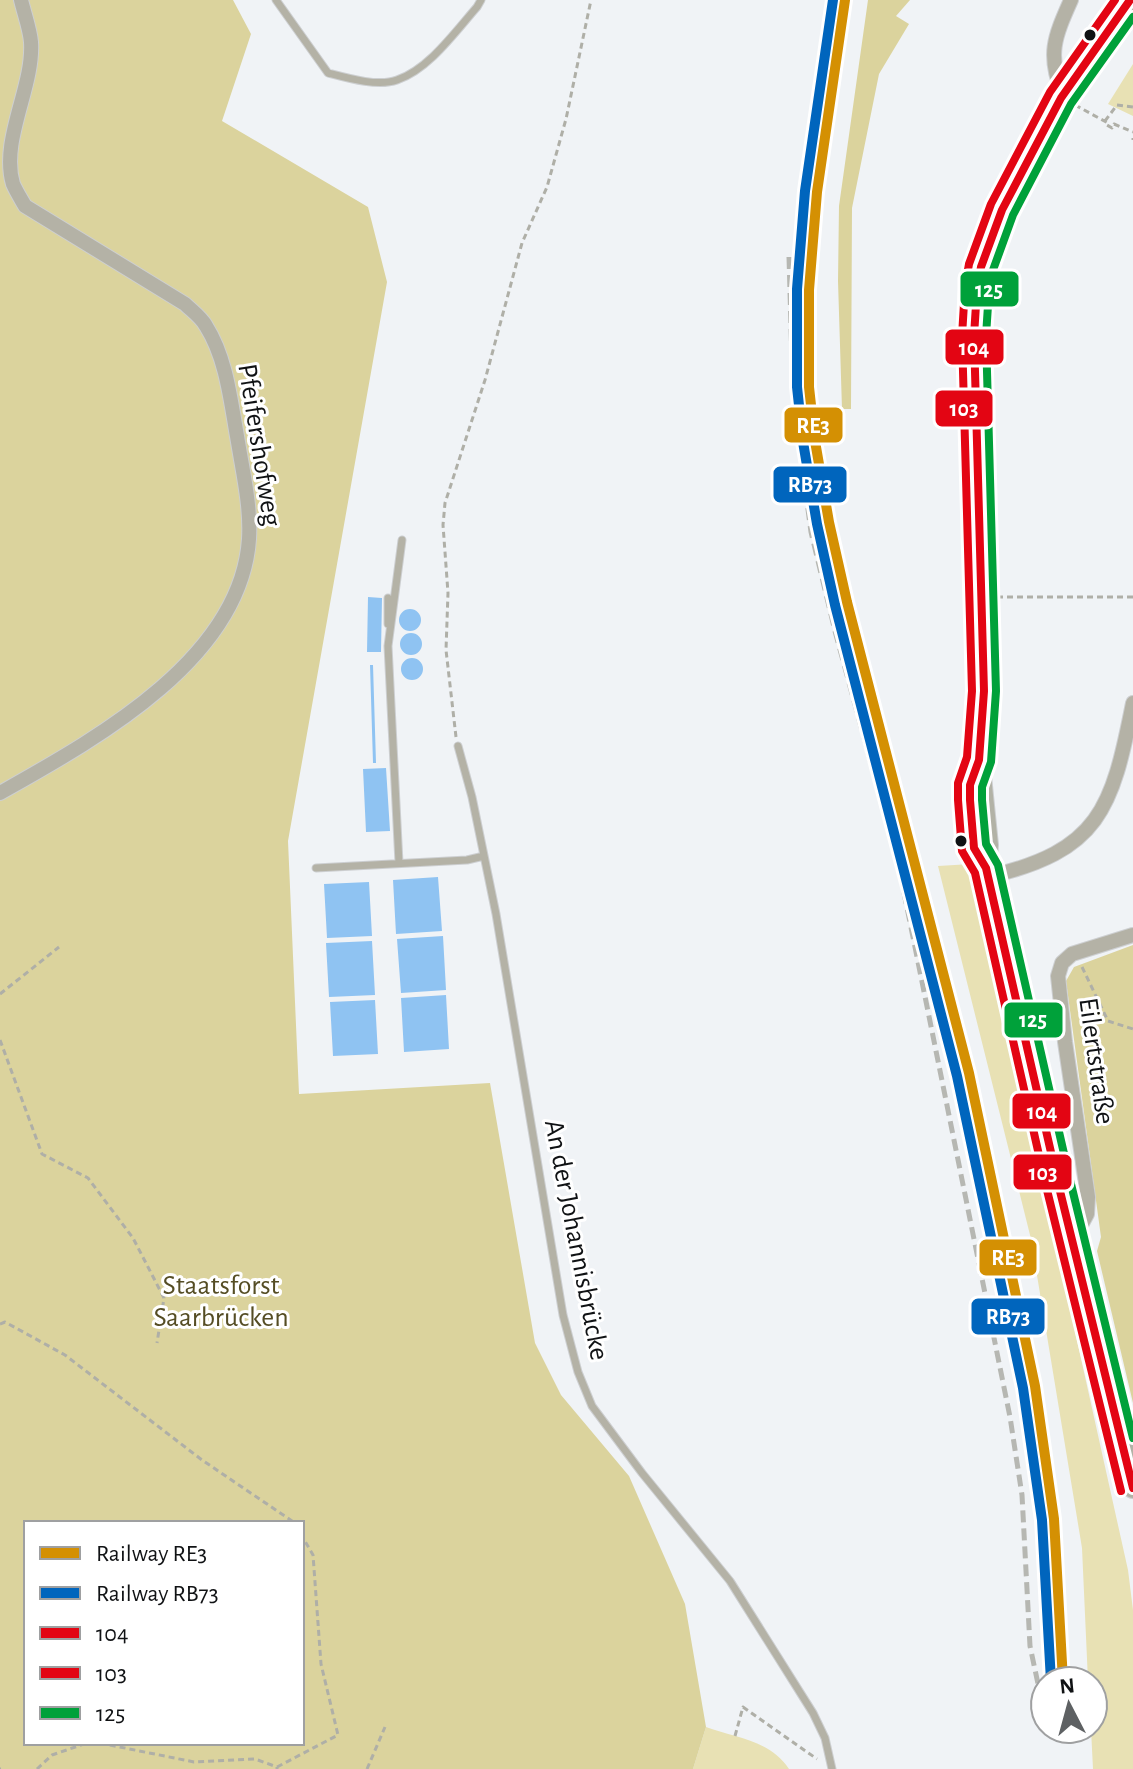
<svg xmlns="http://www.w3.org/2000/svg" width="1133" height="1769" font-family="'Alegreya Sans',sans-serif">
	<rect width="100%" height="100%" fill="#f0f3f6"/>
	<path fill="#e8e1b4" d="M1133,64V116L1108,104Z
		M971,864L1128,1570L1133,1610V1769H1093L1091,1729H1093V1681H1088L1082,1548L1031,1239L938,866Z
		M706,1727C736,1738 770,1740 789,1769H693Z"/>
	<path fill="#dbd39d" fill-rule="evenodd" d="M0,0H233L251,34L222,121L368,207L387,282L288,841L299,1094L490,1083L535,1343L561,1395L629,1476L685,1604L706,1727L693,1769H0ZM26,1523H302V1743H26Z
		M868,0H910L896,16L909,24L879,74L852,208L851,409H842L838,281L839,206Z
		M1133,945V1403L1097,1251L1101,1237L1066,981L1074,967Z"/>
	<path fill="#8fc3f2" d="M368,597L382,598L381,652H367Z
		M399 620a11 11 0 1 1 22 0a11 11 0 1 1-22 0Z
		M400 644a11 11 0 1 1 22 0a11 11 0 1 1-22 0Z
		M401 669a11 11 0 1 1 22 0a11 11 0 1 1-22 0Z
		M370,665H373L376,763H373Z
		M386,768L390,831L366,832L363,769Z
		M438,877L442,931L396,934L393,880Z
		M369,882L372,936L327,938L324,884Z
		M443,936L446,990L401,993L397,939Z
		M372,941L375,995L329,997L326,943Z
		M446,995L449,1049L404,1052L401,998Z
		M375,1000L378,1054L333,1056L330,1002Z"/>
	<g fill="none" stroke-linecap="round" stroke-linejoin="round">
		<defs>
			<path id="lane" d="M276,0L328,73C347,78 378,87 397,80C429,69 455,32 477,7L481,0
				M388,598V624
				M458,746L472,797L496,914L563,1315L578,1372L592,1406L642,1473L730,1581L813,1713L825,1738L832,1769
				M399,863L388,646L402,540
				M316,868L467,860L484,856"/>
			<path id="street" d="M1063,95C1047,55 1054,38 1071,0
				M0,793C94,740 241,660 249,539C251,507 243,473 238,442C231,404 227,359 206,326C201,317 192,311 185,304L25,206C21,199 16,191 13,184C0,140 34,87 31,42C30,29 24,13 21,0
				M987,877C1100,851 1112,809 1133,703
				M1073,1240L1087,1214L1088,1197L1065,1042L1058,976L1062,963L1072,954L1133,935"/>
			<path id="secondary" d="M980,766L988,845L986,868L987,877L1058,1183L1133,1488
				M986,868L974,848L970,800V785L979,760L984,691L974,336L981,267L1002,210L1061,98L1130,0"/>
		</defs>
		<use href="#lane" stroke="#cdcfd1" stroke-width="9"/>
		<use href="#street" stroke="#cdcfd1" stroke-width="16"/>
		<use href="#secondary" stroke="#cdcfd1" stroke-width="22"/>
		<path stroke="#afafa7" stroke-width="3" stroke-dasharray="6 4" stroke-linecap="butt" d="M1075,105L1108,123L1107,125L1112,128L1114,124L1133,132
			M1105,121L1117,105L1133,107
			M1133,138V140
			M997,597H1133
			M456,737L446,650L448,593L443,525L445,503L485,380L522,243L547,187L566,119L591,0
			M1082,967L1108,1021L1133,1029
			M0,994L59,947
			M0,1040L42,1154L88,1178L133,1238L164,1298L157,1343
			M0,1324L5,1322L65,1355L202,1460L295,1523
			M735,1736L743,1707L817,1759
			M100,1743L194,1762L255,1759L277,1767V1769
			M277,1767L338,1735L321,1664L313,1555L302,1536
			M0,1769H1
			M37,1769L52,1755L87,1743
			M367,1769L385,1727"/>
		<use href="#lane" stroke="#b4b2a6" stroke-width="7"/>
		<use href="#street" stroke="#b4b2a6" stroke-width="14"/>
		<use href="#secondary" stroke="#b2b2a6" stroke-width="20"/>
		<path stroke="#b6b7b2" stroke-width="5" stroke-dasharray="12 6" stroke-linecap="butt" d="M789,257L793,396L811,532L835,631L898,863L1010,1417L1022,1495L1030,1646L1045,1717"/>
		<defs>
			<path id="bus-1" d="M1130,0L1061,98L1002,210L981,267L977,289L974,336L984,691L979,760L970,785V800L974,848L986,868L1058,1183L1133,1488"/>
			<path id="bus-2" d="M1115,0L1050,92L991,204L969,264L965,287L962,336L972,691L967,757L958,783V800L962,851L975,873L1046,1186L1121,1491"/>
			<path id="bus-3" d="M1133,17L1071,104L1013,215L993,270L989,290L986,336L996,691L991,762L982,787V800L986,844L998,865L1070,1180L1133,1438"/>
		</defs>
		<use href="#bus-1" stroke="#fff" stroke-width="14"/>
		<use href="#bus-2" stroke="#fff" stroke-width="14"/>
		<use href="#bus-3" stroke="#fff" stroke-width="14"/>
		<use href="#bus-1" stroke="#e30513" stroke-width="8"/>
		<use href="#bus-2" stroke="#e30513" stroke-width="8"/>
		<use href="#bus-3" stroke="#00a13a" stroke-width="8"/>
		<defs>
			<path id="rail-1" d="M845,0L817,192L809,290V387L815,441L829,522L847,602L969,1073L1035,1386L1054,1519L1063,1681"/>
			<path id="rail-2" d="M833,0L805,191L797,289V387L803,442L817,524L835,605L957,1076L1023,1388L1042,1520L1051,1681"/>
		</defs>
		<use href="#rail-1" stroke="#fff" stroke-width="16"/>
		<use href="#rail-2" stroke="#fff" stroke-width="16"/>
		<use href="#rail-1" stroke="#d49003" stroke-width="10"/>
		<use href="#rail-2" stroke="#0065bd" stroke-width="10"/>
	</g>
	<g fill="#101214" stroke="#fff" stroke-width="3">
		<circle cx="1090" cy="35" r="7"/>
		<circle cx="961" cy="841" r="7"/>
	</g>
	<g text-anchor="middle" dominant-baseline="central" stroke-width="6" stroke-linejoin="round" paint-order="stroke">
		<g font-size="28" fill="#101214" stroke="#fff">
			<text transform="translate(259 445) rotate(81)">Pfeifershofweg</text>
			<text transform="translate(1096 1061) rotate(82)">Eilertstraße</text>
			<text transform="translate(576 1240) rotate(79)">An der Johannisbrücke</text>
		</g>
		<g font-size="28" fill="#554d24" stroke="#fff">
			<text x="221" y="1286">Staatsforst<tspan x="221" dy="32">Saarbrücken</tspan></text>
		</g>
	</g>
	<g stroke="#fff" stroke-width="3">
		<rect x="959" y="270" width="61" height="38" rx="8" fill="#00a13a"/>
		<rect x="944" y="328" width="61" height="38" rx="8" fill="#e30513"/>
		<rect x="934" y="389" width="60" height="39" rx="8" fill="#e30513"/>
		<rect x="783" y="406" width="61" height="38" rx="8" fill="#d49003"/>
		<rect x="772" y="465" width="76" height="39" rx="8" fill="#0065bd"/>
		<rect x="1003" y="1001" width="61" height="38" rx="8" fill="#00a13a"/>
		<rect x="1011" y="1092" width="61" height="38" rx="8" fill="#e30513"/>
		<rect x="1012" y="1153" width="61" height="38" rx="8" fill="#e30513"/>
		<rect x="978" y="1238" width="60" height="39" rx="8" fill="#d49003"/>
		<rect x="970" y="1297" width="76" height="39" rx="8" fill="#0065bd"/>
	</g>
	<g font-size="22" text-anchor="middle" font-weight="bold" fill="#fff">
		<text x="989" y="297">125</text>
		<text x="974" y="355">104</text>
		<text x="964" y="416">103</text>
		<text x="813" y="433">RE3</text>
		<text x="810" y="492">RB73</text>
		<text x="1033" y="1027">125</text>
		<text x="1042" y="1119">104</text>
		<text x="1043" y="1180">103</text>
		<text x="1008" y="1265">RE3</text>
		<text x="1008" y="1324">RB73</text>
	</g>
	<rect x="24" y="1521" width="280" height="224" fill="#ffffff" stroke="#9fa0a1" stroke-width="2"/>
	<rect x="40" y="1547" width="40" height="12" fill="#d49003" stroke="#9fa0a1" stroke-width="2"/>
	<text x="96" y="1561" font-size="24" fill="#101214">Railway RE3</text>
	<rect x="40" y="1587" width="40" height="12" fill="#0065bd" stroke="#9fa0a1" stroke-width="2"/>
	<text x="96" y="1601" font-size="24" fill="#101214">Railway RB73</text>
	<rect x="40" y="1627" width="40" height="12" fill="#e30513" stroke="#9fa0a1" stroke-width="2"/>
	<text x="96" y="1641" font-size="24" fill="#101214">104</text>
	<rect x="40" y="1667" width="40" height="12" fill="#e30513" stroke="#9fa0a1" stroke-width="2"/>
	<text x="96" y="1681" font-size="24" fill="#101214">103</text>
	<rect x="40" y="1707" width="40" height="12" fill="#00a13a" stroke="#9fa0a1" stroke-width="2"/>
	<text x="96" y="1721" font-size="24" fill="#101214">125</text>
	<g transform="translate(1069 1705) rotate(354)"><circle r="38" fill="#ffffff" stroke="#9fa0a1" stroke-width="2"/>
	<path d="M0-6L14 30L0 20L-14 30Z" fill="#5e6163"/>
	<text y="-12" font-size="22" font-weight="bold" text-anchor="middle" fill="#101214">N</text>
	</g>
</svg>
